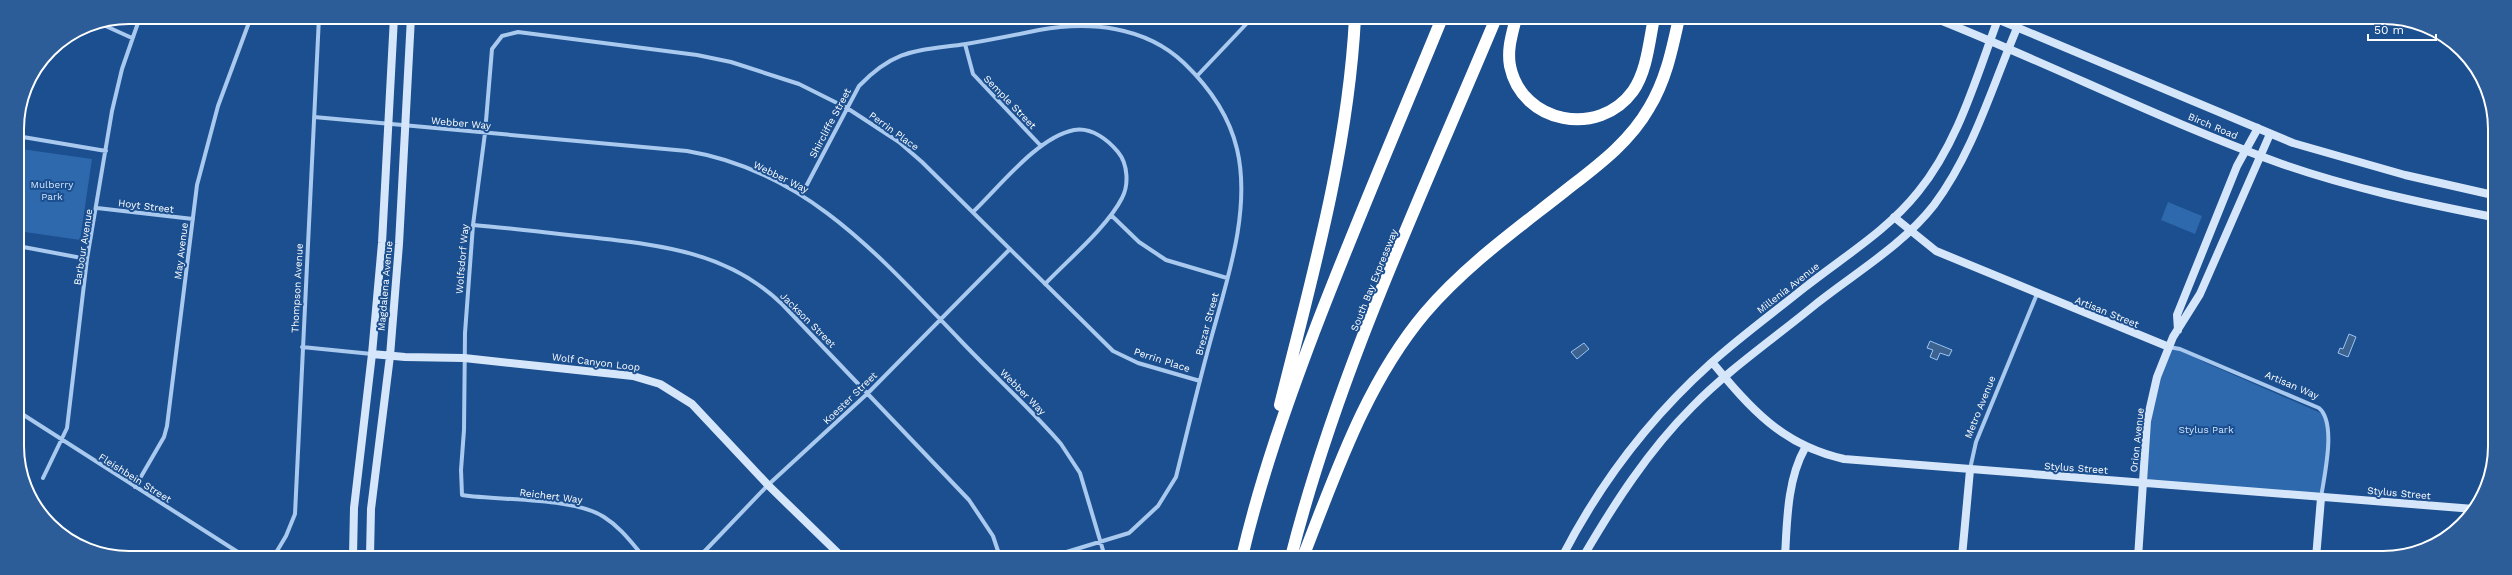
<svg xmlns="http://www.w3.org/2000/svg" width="2512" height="575" font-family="'Work Sans',sans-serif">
	<rect width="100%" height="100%" fill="#1b4f8f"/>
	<path fill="#2e69ad" d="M21,149L92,159L80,240L18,231V170Z
		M2168,202L2202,216L2195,234L2161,220Z
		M2169,347L2180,349L2204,362L2323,414C2334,435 2323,475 2321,498L2143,483L2148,415Z"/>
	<path fill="#3c6290" stroke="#9cc4f0" d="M2349,334L2356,337L2348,357L2338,353L2340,348L2343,349Z
		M1930,341L1952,350L1949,356L1940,353L1937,360L1930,357L1933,350L1927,348Z
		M1584,343L1589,349L1577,359L1571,352Z"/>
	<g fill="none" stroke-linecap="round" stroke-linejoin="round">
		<path stroke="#a9c9ee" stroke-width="4" d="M99,23L132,38
			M965,44L973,74L1041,146
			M1197,76L1250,20
			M314,117L687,151C807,171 880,257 960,340C993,375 1029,407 1061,444L1080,473L1105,557
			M17,136L106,151
			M802,194L859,86C896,48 917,51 966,44C990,40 1015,35 1039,30C1090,21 1145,26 1184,63C1209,87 1229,115 1237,149C1252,212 1225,286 1209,346C1197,390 1187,433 1176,477L1158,506L1129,533L1050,557
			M97,208L193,219
			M974,211C1000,186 1038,137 1074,130C1092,127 1108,140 1118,152C1128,164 1129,185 1122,198C1108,226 1068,260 1045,284
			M1111,215L1139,242L1166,260L1227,278
			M473,225C511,228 549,233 588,237C659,245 727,251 782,304L969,500L993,536L1000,557
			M18,246L87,259
			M302,347L372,354
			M2169,347L2180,349L2319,408C2337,423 2324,476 2321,498
			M19,412L244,556
			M1970,469L1976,442L2037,294
			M43,478L67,428L87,259L112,111L122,69L140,17
			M135,487L164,437L167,426L197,185L218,106L251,17
			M274,556L286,536L295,514L319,17
			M643,556C631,542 620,527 604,517C574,497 500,501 462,495L461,470L464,430L465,333L473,225L485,133L492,49L502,36L518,32L697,55L731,62L799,84L847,108L899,142L922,162L1113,351L1138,363L1200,381
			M700,556L768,485L868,393L1010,249"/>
		<path stroke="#d6e6fa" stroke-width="8" d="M1937,19C2053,65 2165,122 2282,164C2351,188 2422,203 2493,217
			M1997,19L2293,143L2405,175L2493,195
			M1894,217L1936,251L2169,347
			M2178,330L2177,315L2237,166L2258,128
			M372,354L405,357L464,358L633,376L660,384L692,404L768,485L841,556
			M1712,362C1751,409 1782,445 1844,459L2474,509
			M353,556L354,508L372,354L382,243L394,17
			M370,556L371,509L390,356L399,244L411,17
			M1562,557C1599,485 1650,418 1710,364C1740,337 1773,313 1804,288C1843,257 1887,231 1918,192C1958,143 1976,78 1998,19
			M1583,557C1614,504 1648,451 1692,407C1728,370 1776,337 1816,304C1855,273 1903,245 1934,205C1973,153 1992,87 2017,28
			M1785,557C1787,522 1787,480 1805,448
			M1962,557L1970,470
			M2138,558L2147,421L2157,377L2173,337L2200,294L2270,134
			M2316,558L2321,498"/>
		<path stroke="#fff" stroke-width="12" d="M1516,18C1512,34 1507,49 1510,66C1522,124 1599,138 1633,91C1647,71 1649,42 1654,18
			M1280,405C1312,277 1348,151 1355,18
			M1242,557C1260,480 1286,406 1314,332C1354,227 1399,123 1442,18
			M1291,557C1338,371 1422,195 1496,18
			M1303,557C1336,473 1366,383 1425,313C1466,265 1517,229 1565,191C1597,166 1629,143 1649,108C1666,80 1672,50 1679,18"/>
	</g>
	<g text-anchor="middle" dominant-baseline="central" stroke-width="4" stroke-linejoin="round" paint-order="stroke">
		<g font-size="10" fill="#fff" stroke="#1b4f8f">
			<text transform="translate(1010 102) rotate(46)">Semple Street</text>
			<text transform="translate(461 123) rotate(5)">Webber Way</text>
			<text transform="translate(830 123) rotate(-62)">Shircliffe Street</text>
			<text transform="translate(2213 126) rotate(23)">Birch Road</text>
			<text transform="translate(894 131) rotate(36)">Perrin Place</text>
			<text transform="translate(781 177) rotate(26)">Webber Way</text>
			<text transform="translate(146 206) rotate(7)">Hoyt Street</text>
			<text transform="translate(83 247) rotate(-81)">Barbour Avenue</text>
			<text transform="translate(181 251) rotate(-83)">May Avenue</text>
			<text transform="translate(462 259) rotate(-85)">Wolfsdorf Way</text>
			<text transform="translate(1374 280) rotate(-68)">South Bay Expressway</text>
			<text transform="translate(385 286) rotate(-85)">Magdalena Avenue</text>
			<text transform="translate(297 288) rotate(-87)">Thompson Avenue</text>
			<text transform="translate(1788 288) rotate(-38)">Millenia Avenue</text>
			<text transform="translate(2107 312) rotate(22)">Artisan Street</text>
			<text transform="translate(808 320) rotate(45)">Jackson Street</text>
			<text transform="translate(1207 324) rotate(-75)">Brezar Street</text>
			<text transform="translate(1162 360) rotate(18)">Perrin Place</text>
			<text transform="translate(596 362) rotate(7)">Wolf Canyon Loop</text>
			<text transform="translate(2292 385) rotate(23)">Artisan Way</text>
			<text transform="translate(1023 392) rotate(45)">Webber Way</text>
			<text transform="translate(850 398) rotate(-44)">Koester Street</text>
			<text transform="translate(1980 407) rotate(-68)">Metro Avenue</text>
			<text transform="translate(2137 440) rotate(-84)">Orion Avenue</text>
			<text transform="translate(2076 468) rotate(4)">Stylus Street</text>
			<text transform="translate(135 478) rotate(32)">Fleishbein Street</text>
			<text transform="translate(2399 493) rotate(5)">Stylus Street</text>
			<text transform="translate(551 496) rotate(7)">Reichert Way</text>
		</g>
		<g font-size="10" fill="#cfe3fa" stroke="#1b4f8f">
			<text x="52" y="184">Mulberry<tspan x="52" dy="12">Park</tspan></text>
			<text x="2206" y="429">Stylus Park</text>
		</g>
	</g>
	<path d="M0 0H2512V575H0ZM129 24H2383A105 105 0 0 1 2488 129V446A105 105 0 0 1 2383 551H129A105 105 0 0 1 24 446V129A105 105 0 0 1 129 24Z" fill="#2d5d98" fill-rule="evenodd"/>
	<path fill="none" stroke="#fff" stroke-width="2" d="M129 24H2383A105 105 0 0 1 2488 129V446A105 105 0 0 1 2383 551H129A105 105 0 0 1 24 446V129A105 105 0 0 1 129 24Z"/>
	<path d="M2368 34v6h68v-6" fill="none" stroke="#ffffff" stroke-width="2"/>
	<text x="2374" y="34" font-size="12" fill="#ffffff" stroke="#1b4f8f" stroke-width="3" paint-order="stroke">50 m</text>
</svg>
